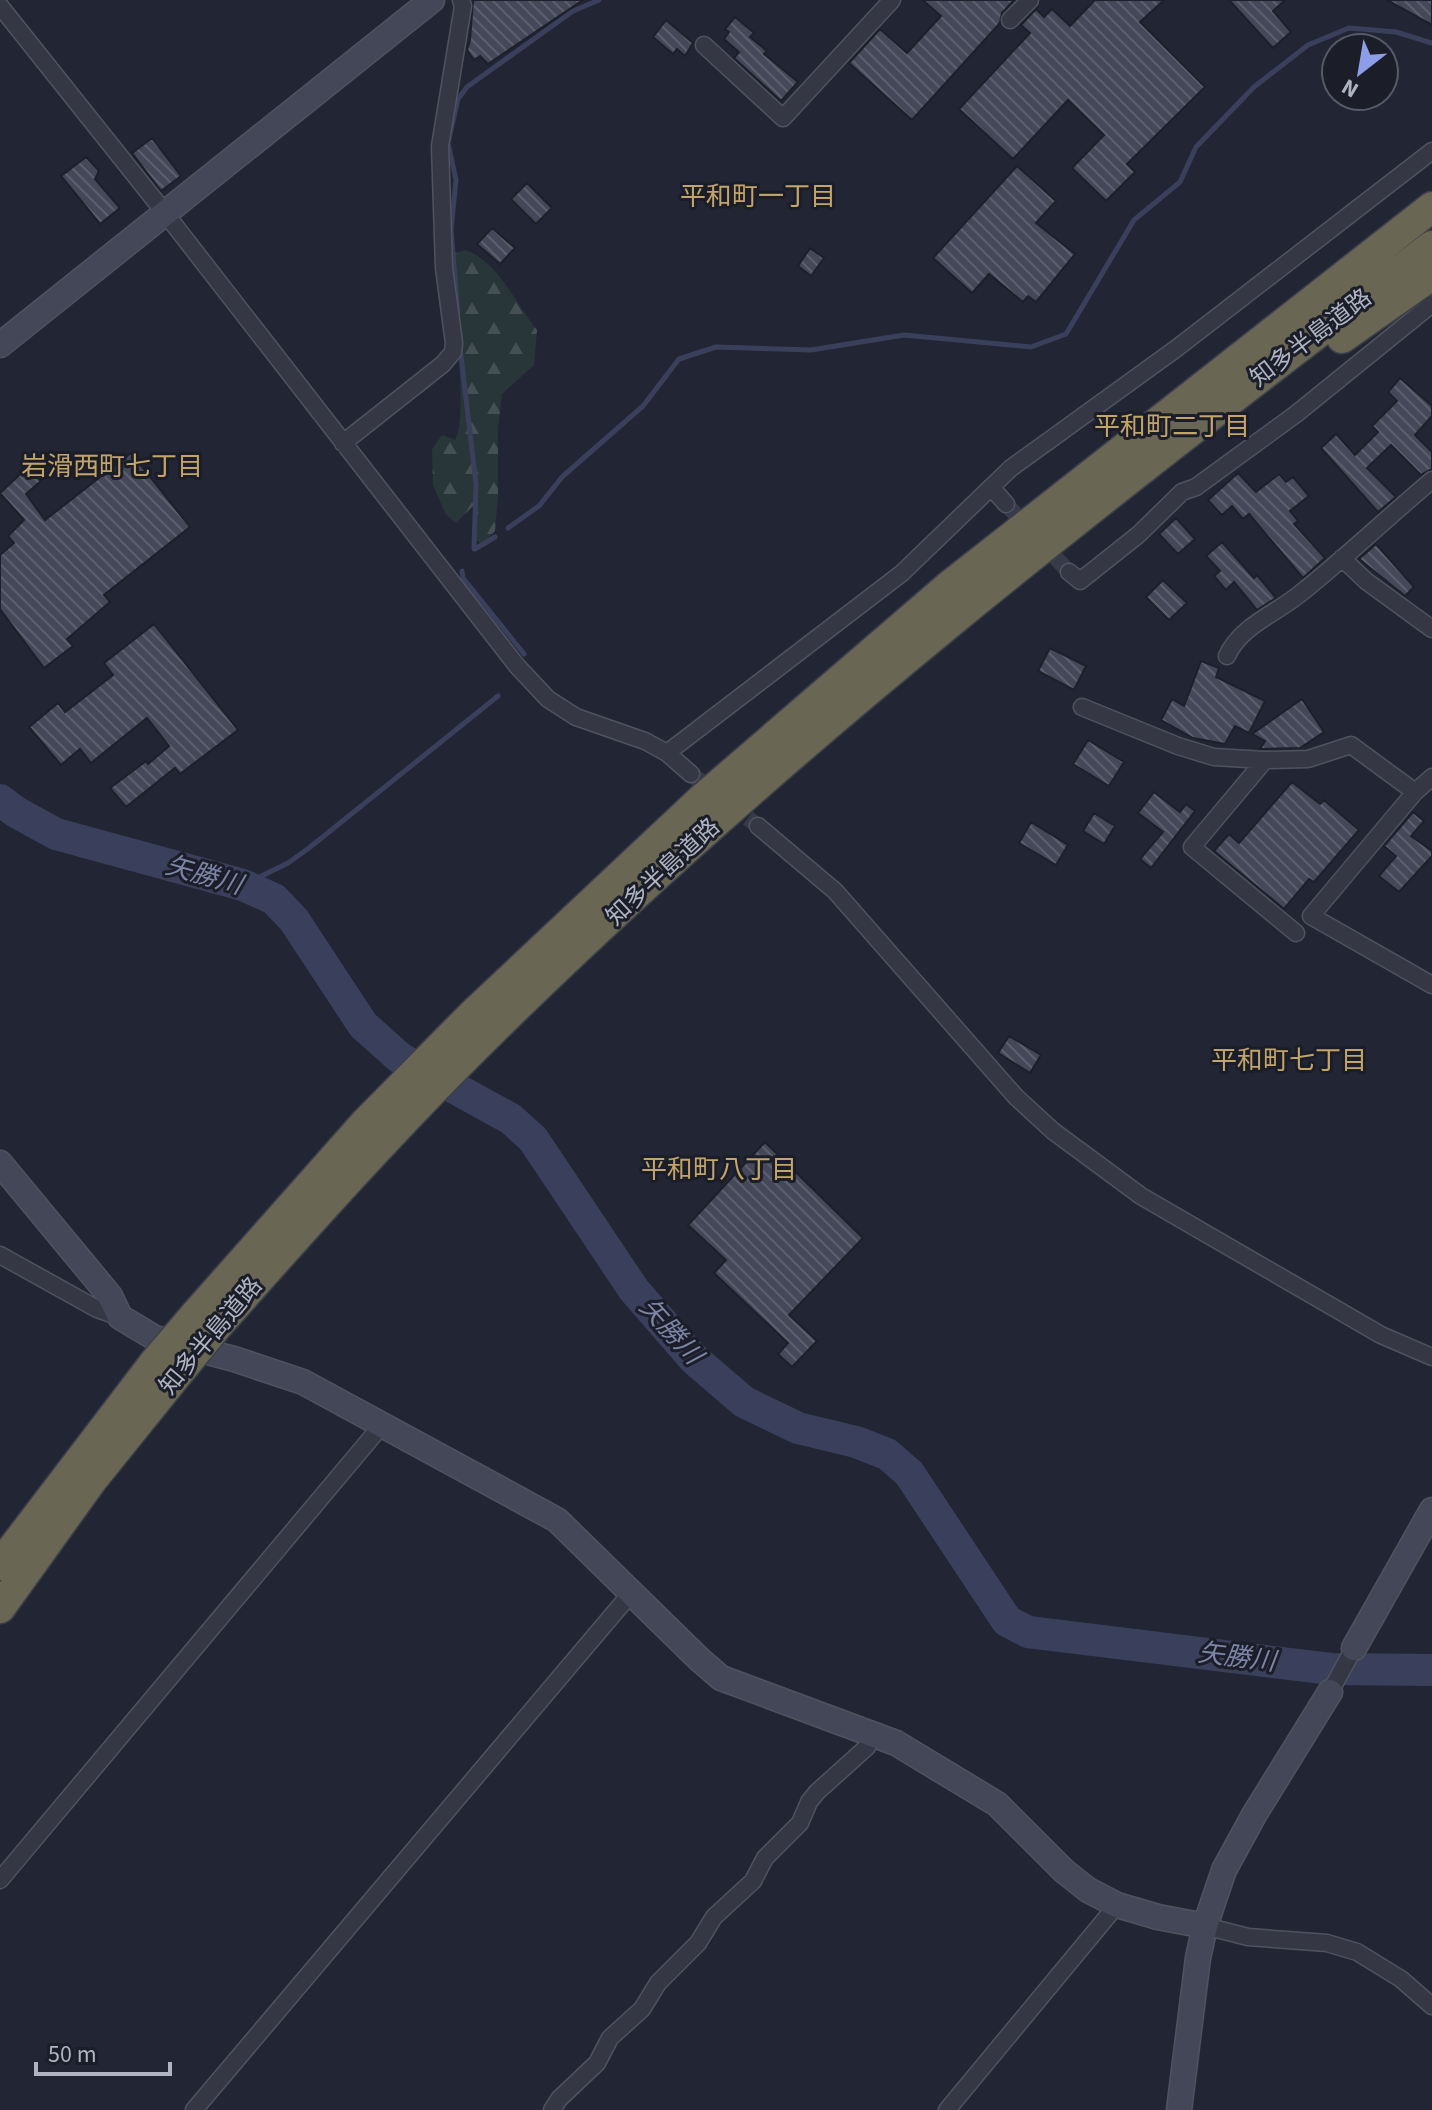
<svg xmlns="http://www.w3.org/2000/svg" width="1432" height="2110" font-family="'Source Sans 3','Noto Sans JP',sans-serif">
	<defs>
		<pattern id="forest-firs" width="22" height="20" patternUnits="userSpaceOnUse" patternTransform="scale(2)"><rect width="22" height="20" fill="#283539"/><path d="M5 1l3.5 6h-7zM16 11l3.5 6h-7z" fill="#455054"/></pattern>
		<pattern id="building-back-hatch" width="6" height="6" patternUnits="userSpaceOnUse" patternTransform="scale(2)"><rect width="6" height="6" fill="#444858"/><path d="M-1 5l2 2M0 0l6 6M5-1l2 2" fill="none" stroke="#5c606e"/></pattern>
	</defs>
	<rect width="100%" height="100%" fill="#222634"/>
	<path fill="url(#forest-firs)" d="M465,250C497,260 516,304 537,330L534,365L502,394L498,428V497L495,531L482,544L476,540L477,502L456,523L446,515L433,485L432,449L442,435L455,440C469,415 453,299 450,264L452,254Z"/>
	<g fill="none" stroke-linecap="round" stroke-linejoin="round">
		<path stroke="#3a405b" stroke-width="5" d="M458,313L451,230L456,180L448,143L458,99L467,87L573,11L599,0
			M460,347L476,484L474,549
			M508,528L539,506L562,477L643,406L679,359L716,347L811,350L904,335L1031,347L1066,334L1134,220L1180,182L1196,147L1254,87L1308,45L1349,28L1396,32L1432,43
			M475,549L495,537
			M462,571L463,578L524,654
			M243,885L288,863L309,848L498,696"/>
		<path stroke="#3a405b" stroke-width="32" d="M0,800L16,812L56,834L243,885L274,899L294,920L363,1025L400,1058L511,1119L533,1139L634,1290L694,1359L744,1402L798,1428L856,1442L887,1454L909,1473L1007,1621L1028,1632L1331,1669L1432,1670"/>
	</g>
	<path fill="url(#building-back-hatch)" stroke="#1d202b" stroke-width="2" d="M473,0H583L488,64L480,56L474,60L467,50L470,40Z
		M923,0H1014L1002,13L1000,23L912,120L849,63L880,29L907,53L941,16Z
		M1095,0H1164L1140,22L1205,87L1127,164L1135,172L1106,201L1072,168L1104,135L1068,100L1013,159L959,109L1030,33L1021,25L1036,9L1044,17L1052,9L1070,26Z
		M1229,0H1285L1273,11L1291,32L1273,48Z
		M1387,0H1432V25Z
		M735,17L754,33L750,37L767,51L764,54L798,82L781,101L734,58L739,52L724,39L729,32L725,29Z
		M666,20L693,43L685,56L677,49L673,54L653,37Z
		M152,138L181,176L161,191L132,153Z
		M86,157L99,171L95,179L120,208L100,224L61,176Z
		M1017,166L1056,201L1036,223L1075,254L1036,302L1028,296L1023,302L989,274L972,293L933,258Z
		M527,183L552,208L536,224L511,199Z
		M492,228L515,248L500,264L477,244Z
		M810,248L824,258L811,276L798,266Z
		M1400,378L1432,406V416L1415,435L1432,452V469L1421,475L1391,445L1367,468L1396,497L1378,512L1321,448L1336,434L1355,455L1378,432L1372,426L1397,401L1388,392Z
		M131,453L190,527L104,595L110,602L67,639L73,646L44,668L0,609V555L14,543L8,536L24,520L0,493L28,467L41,481L26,494L45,520Z
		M1238,473L1256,492L1279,474L1286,482L1293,477L1309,496L1290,511L1298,521L1294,524L1325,558L1303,578L1249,514L1243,519L1232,506L1222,515L1208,500Z
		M1176,518L1195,539L1178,554L1159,534Z
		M1222,542L1254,578L1257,575L1276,598L1257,610L1234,582L1226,590L1214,576L1220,571L1206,556Z
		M1376,544L1414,587L1405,596L1359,559Z
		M1163,580L1187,603L1169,620L1146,597Z
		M154,624L238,730L180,774L175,768L126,807L110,788L146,761L148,764L169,746L147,718L91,763L80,749L61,765L29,727L58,703L65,712L113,675L104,663Z
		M1050,648L1086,666L1074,690L1038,671Z
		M1201,661L1219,668L1216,677L1265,701L1249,733L1235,726L1225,744L1193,738L1161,720L1172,699L1184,706Z
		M1302,699L1324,732L1300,748L1260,749L1265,741L1252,734Z
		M1088,740L1124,762L1109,786L1073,764Z
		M1292,782L1320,804L1324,800L1359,830L1314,882L1309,879L1284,909L1214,851L1229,834L1239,843Z
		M1154,792L1180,812L1186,804L1195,811L1151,868L1140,859L1163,832L1138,813Z
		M1413,812L1424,821L1411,836L1432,851V856L1399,892L1379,876L1396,856L1384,846Z
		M1094,813L1115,826L1104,844L1083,831Z
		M1031,822L1068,845L1056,865L1019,843Z
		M1009,1036L1041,1055L1030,1073L998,1053Z
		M765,1142L863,1238L789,1315L817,1341L792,1367L778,1354L788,1343L714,1273L726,1260L688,1225Z"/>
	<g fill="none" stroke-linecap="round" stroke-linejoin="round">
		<path stroke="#373b49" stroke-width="16" stroke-dasharray="16 8" stroke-linecap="butt" d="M1006,504L1069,572
			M691,774L758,826"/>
		<defs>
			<path id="street" d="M0,6L165,213L517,666L548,699L576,717L645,741L667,753L691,774
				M1010,20L1030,0
				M704,45L783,118L892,0
				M343,443L443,364L453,352L454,343L444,268L440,146L463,6L461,0
				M991,487L1006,504
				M1342,558L1366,581L1432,629
				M1069,572L1080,581L1138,535L1182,492L1196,487L1296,414L1432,304
				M1227,656C1240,626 1277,613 1301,593C1346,557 1388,517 1432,480
				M1082,707L1178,746L1214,757L1265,760
				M667,753L902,573L1011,468L1177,348L1432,151
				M1415,792L1432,777
				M758,826L835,891L1016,1097L1053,1131L1141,1196L1381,1335L1432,1357
				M1296,933L1192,847L1265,760L1308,759L1351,745L1415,792L1311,916L1432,985
				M0,1255L97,1309L120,1317
				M1330,1692L1354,1648
				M0,1880L382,1425
				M1205,1926L1248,1937L1327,1943L1357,1952L1401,1979L1432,2006
				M194,2110L632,1592
				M552,2110L559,2099L597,2063L610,2038L642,2009L658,1983L698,1943L714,1917L753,1881L765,1858L800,1823L809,1802L817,1792L867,1747L873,1732
				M947,2110L1117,1905"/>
			<path id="secondary" d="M0,345L432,0
				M0,1163L110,1296L120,1317L155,1338L234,1359L303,1382L557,1520L699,1659L721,1678L896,1743L997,1804L1064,1871L1088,1890L1117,1905L1158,1917L1205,1926
				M1354,1648L1432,1510
				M1179,2110L1198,1958L1205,1926L1224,1870L1254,1815L1330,1692"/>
			<path id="highway" d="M1342,338L1432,275
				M195,1315L366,1122L472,1015L703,798L949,586L1432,207
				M218,1325C307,1225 396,1125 491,1032C783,744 1106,493 1432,246
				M0,1565L154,1363
				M0,1608L92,1480L175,1377"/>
		</defs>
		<use href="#street" stroke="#50535f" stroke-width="19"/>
		<use href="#secondary" stroke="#50535f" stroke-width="27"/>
		<use href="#highway" stroke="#3d404c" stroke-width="33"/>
		<use href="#street" stroke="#353844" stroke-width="16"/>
		<use href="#secondary" stroke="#444757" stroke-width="24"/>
		<use href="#highway" stroke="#696654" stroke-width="30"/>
		<defs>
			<path id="highway-bridge" d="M154,1363L195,1315
				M175,1377L218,1325"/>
		</defs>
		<use href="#highway-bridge" stroke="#3d404c" stroke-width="33" stroke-linecap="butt"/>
		<use href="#highway-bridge" stroke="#696654" stroke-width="30"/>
	</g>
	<g text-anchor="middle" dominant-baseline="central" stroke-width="6" stroke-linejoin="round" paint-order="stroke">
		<g font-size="24" fill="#b0b3c1" stroke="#1b1e29">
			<text transform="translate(1311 338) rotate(-37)">知多半島道路</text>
			<text transform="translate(663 872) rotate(-43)">知多半島道路</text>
			<text transform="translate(211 1336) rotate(-50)">知多半島道路</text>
		</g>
		<g font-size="26" fill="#c3a469" stroke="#1b1e29">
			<text x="758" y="196">平和町一丁目</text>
			<text x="1172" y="426">平和町二丁目</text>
			<text x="112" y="466">岩滑西町七丁目</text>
			<text x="1289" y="1060">平和町七丁目</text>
			<text x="719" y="1169">平和町八丁目</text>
		</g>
		<g font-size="26" font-style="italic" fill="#7c85a6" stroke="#1b1e29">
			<text transform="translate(204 875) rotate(16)">矢勝川</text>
			<text transform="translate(671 1331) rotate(48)">矢勝川</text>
			<text transform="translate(1237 1657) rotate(7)">矢勝川</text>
		</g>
	</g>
	<g transform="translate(1360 72) rotate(211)"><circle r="38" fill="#1b1e29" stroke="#575a66" stroke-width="2"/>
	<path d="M0-6L14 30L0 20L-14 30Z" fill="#8e9de8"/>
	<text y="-12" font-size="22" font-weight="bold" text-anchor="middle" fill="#b0b3c1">N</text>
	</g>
	<path d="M36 2062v12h134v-12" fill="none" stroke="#b0b3c1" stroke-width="4"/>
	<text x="48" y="2062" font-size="24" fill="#b0b3c1" stroke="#1b1e29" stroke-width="6" paint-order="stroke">50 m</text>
</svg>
